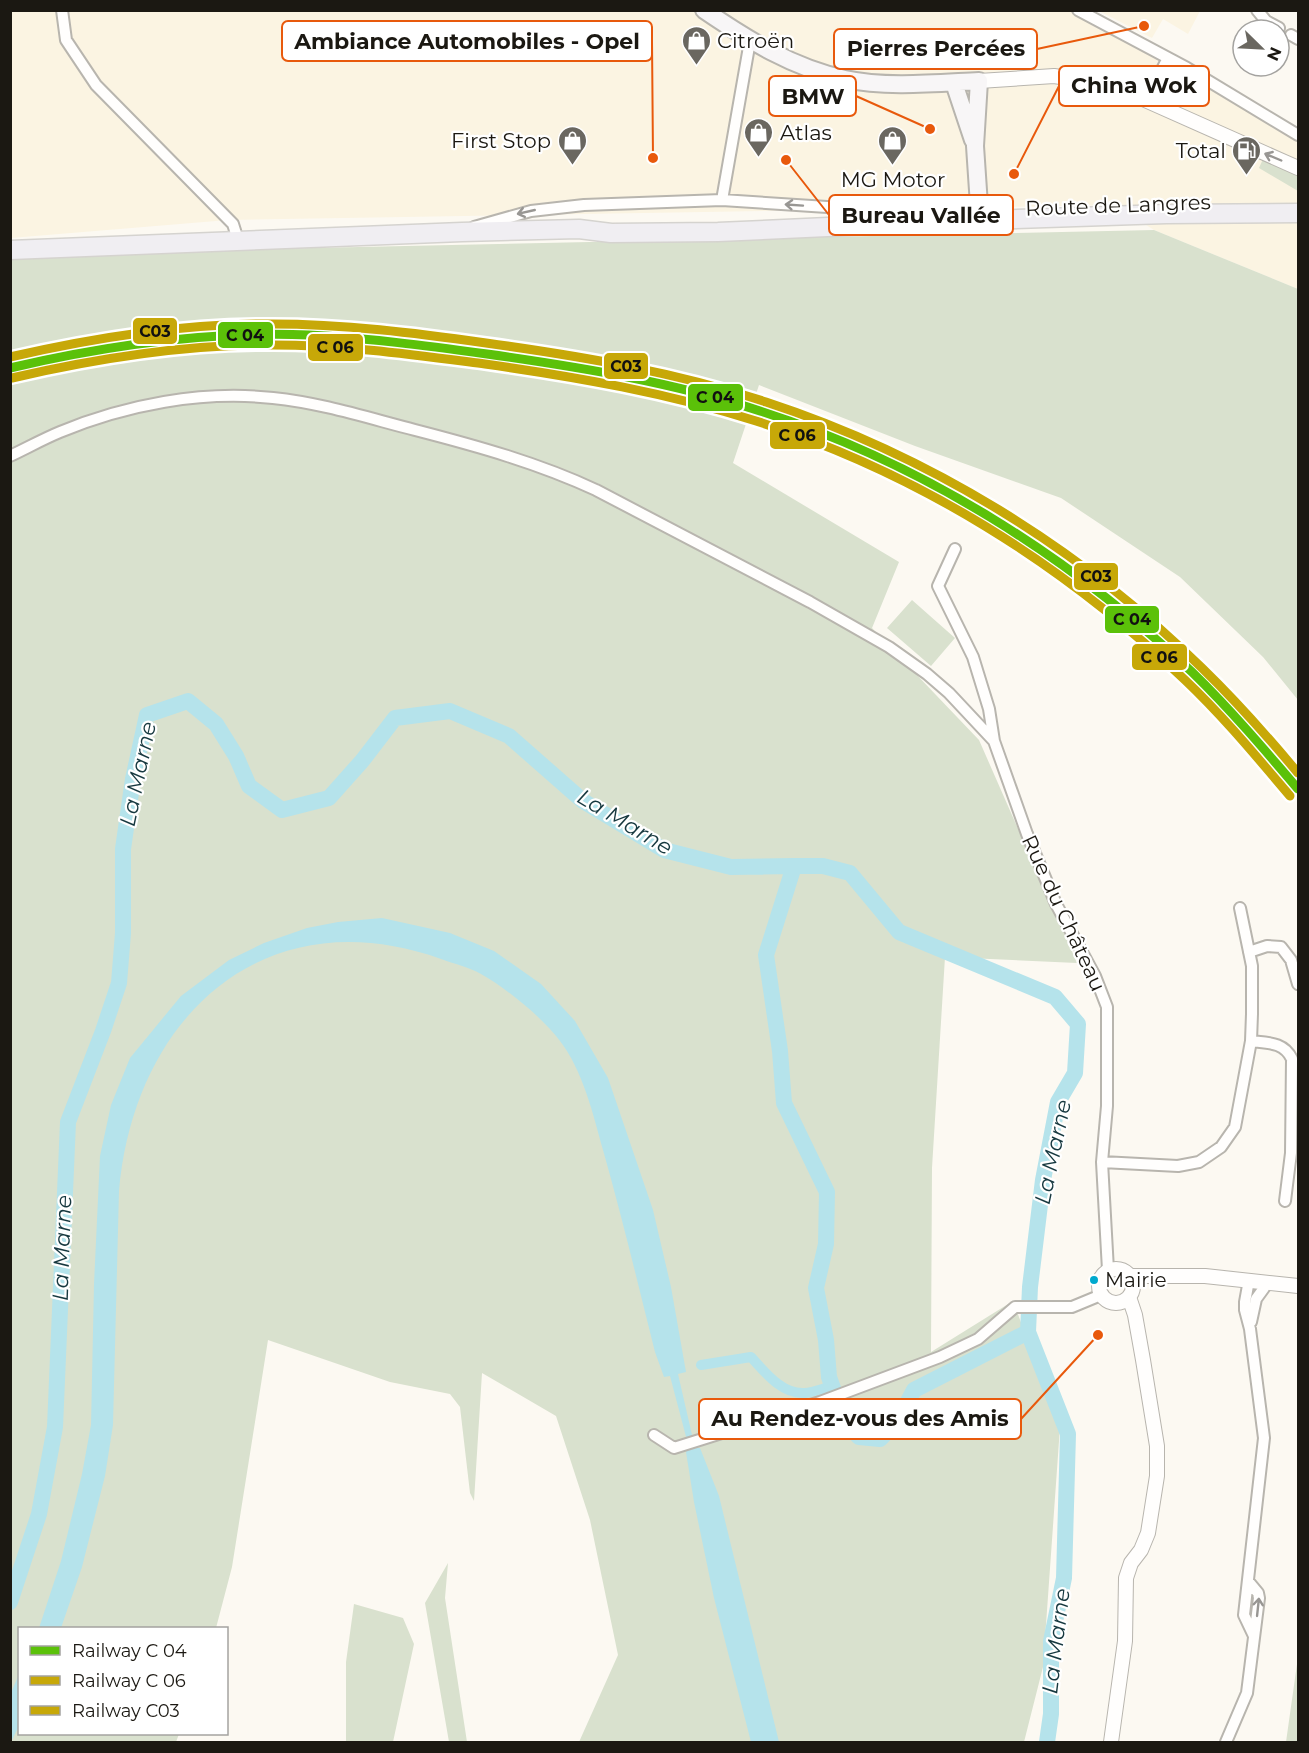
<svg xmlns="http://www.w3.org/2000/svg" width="1309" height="1753" font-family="Montserrat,sans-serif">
	<rect width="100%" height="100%" fill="#fcf9f2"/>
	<path fill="#fbf4e2" d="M11,11H1091L1202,71L1298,128V289L1154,230L1115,205L228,220L11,238Z
		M1099,11H1200L1188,34L1163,19L1152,38Z"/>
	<path fill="#d9e1ce" d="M1263,159L1298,172V191L1259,168Z
		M1154,230L1298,289V700L1263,657L1180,577L1061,498L915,446L759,385L733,463L899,562L872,628L979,740L1077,963L945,957L932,1168L931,1352L1013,1301L1060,1427L1043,1667L1024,1742H579L618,1655L590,1520L556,1416L482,1373L474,1501L470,1493L460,1407L450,1394L390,1382L268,1340L232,1567L216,1628H20V1734H179L176,1742H11L10,258L169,251Z
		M912,600L955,638L931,666L887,628Z
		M448,1563L445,1598L467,1742H449L425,1603Z
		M354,1604L403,1618L414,1644L393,1742H346V1662Z
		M1298,1657V1742H1286Z"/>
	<path fill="#b5e3eb" d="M382,918L450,933L494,951L541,984L575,1021L608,1078L653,1210L671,1287L686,1372L678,1374L695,1448H700L719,1496L779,1742H751L714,1598L694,1502L686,1452L689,1448L670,1376L664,1377L655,1352C638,1284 622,1217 603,1150C593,1114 583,1071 560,1041C543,1018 506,988 481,974C469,967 454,964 441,959C264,896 134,1017 119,1191L113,1425L105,1476L82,1567L61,1628H39L61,1561L82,1474L91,1425L94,1284L100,1156L111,1105L130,1058L181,996L229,960L264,943L307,928L338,922Z
		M19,1674V1726L11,1742V1693Z"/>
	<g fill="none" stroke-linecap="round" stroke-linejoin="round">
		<path stroke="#b5e3eb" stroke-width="10" d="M701,1365L751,1357C765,1372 782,1395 805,1393C814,1392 824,1388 833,1386"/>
		<path stroke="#b5e3eb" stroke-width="16" d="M794,866H823L850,873L899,932L1055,997L1078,1024L1075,1073L1058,1102L1043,1180L1030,1287L1028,1332
			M10,1602L39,1514L55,1427L68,1122L103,1031L119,983L123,933V849L133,779L147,715L188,701L216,724L236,756L249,786L282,810L329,798L362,761L395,718L450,711L509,736L583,801L664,850L731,867L794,866L766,955L780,1051L784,1103L827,1192L826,1244L816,1288L826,1340L829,1377L845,1422L859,1437L880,1439L897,1422L914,1390L1028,1332L1068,1434L1064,1578L1051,1641V1714L1047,1742"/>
		<defs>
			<path id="minor" d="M62,10L66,40L96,85L233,224L238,240
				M1078,10L1187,68L1298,135
				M1257,10L1266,21L1279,28
				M1291,35L1298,39
				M1146,100L1168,58
				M722,200L750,41
				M474,227L531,211L584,205L722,200L827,207L873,213
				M10,456C27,448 43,439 60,432C125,405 202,390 273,398C322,403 368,418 415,430C477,446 538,463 596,490L810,602L889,647L927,674L949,693L994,741
				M955,549L938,586L973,657L989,709L994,741L1027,834L1056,904L1095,976L1107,1007V1106L1102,1162L1108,1270
				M1249,952L1267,946L1281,947L1291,960L1298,984
				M1251,1041C1268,1043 1284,1042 1292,1059L1291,1153L1285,1201
				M1102,1162L1178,1166L1199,1162L1221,1147L1235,1127L1251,1041L1252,1014V966L1240,908
				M1249,1280L1245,1302V1310L1250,1329L1264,1438L1244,1615L1254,1636
				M1251,1322L1256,1299L1264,1288L1266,1282
				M654,1435L674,1448L820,1402L940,1357L978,1339L1015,1307H1072L1101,1295
				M1226,1742L1247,1693L1259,1598L1258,1593L1248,1581"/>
			<path id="tertiary" d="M979,81L1054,76L1100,83L1125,91L1298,168
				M1099 1286a17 17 0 1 1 34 0a17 17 0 1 1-34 0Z
				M1130,1276H1205L1298,1286
				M1111,1742L1125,1641L1126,1578L1131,1563L1141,1550L1148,1533L1157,1476V1446L1143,1360L1135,1315L1129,1297"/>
			<path id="secondary" d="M704,10C748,40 793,68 845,79C886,88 937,83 979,81L975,146L980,220
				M954,83L973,140"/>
			<path id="primary" d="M10,250L462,232L579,229L611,233L718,232L959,221L1166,214L1298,213"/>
		</defs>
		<use href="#minor" stroke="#b8b5ae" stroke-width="14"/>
		<use href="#tertiary" stroke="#b8b5ae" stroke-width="16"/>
		<use href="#secondary" stroke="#b8b5ae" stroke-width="20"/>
		<use href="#primary" stroke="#d5d3cf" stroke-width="21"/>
		<use href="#minor" stroke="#fffefd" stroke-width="10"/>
		<use href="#tertiary" stroke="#fffefd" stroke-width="14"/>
		<use href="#secondary" stroke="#f8f6f7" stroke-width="16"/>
		<use href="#primary" stroke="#f0eef2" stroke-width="18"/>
		<defs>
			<path id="rail-1" d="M10,368C108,345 208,331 309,335C368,338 428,346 487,354C579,367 672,382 760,411C922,463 1069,556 1192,672C1230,709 1264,749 1298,789"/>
			<path id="rail-2" d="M12,378C98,358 185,344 273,345C344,345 415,355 485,364C577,377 668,393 756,421C917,472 1063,564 1185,680C1223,716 1256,756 1290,796"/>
			<path id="rail-3" d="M10,357C97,337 184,323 272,324C344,324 416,333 486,343C580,356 675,372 766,402C928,455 1080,548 1202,668C1236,701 1268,737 1298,773"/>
		</defs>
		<use href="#rail-1" stroke="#fff" stroke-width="14"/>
		<use href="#rail-2" stroke="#fff" stroke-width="14"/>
		<use href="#rail-3" stroke="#fff" stroke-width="14"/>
		<use href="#rail-1" stroke="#5bc109" stroke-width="9"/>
		<use href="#rail-2" stroke="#c7a808" stroke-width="9"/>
		<use href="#rail-3" stroke="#c7a808" stroke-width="9"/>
	</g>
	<defs><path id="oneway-shaft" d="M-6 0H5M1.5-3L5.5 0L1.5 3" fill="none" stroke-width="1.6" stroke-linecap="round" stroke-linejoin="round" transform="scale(1.5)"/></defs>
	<g stroke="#989693">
		<use href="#oneway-shaft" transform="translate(1273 157) rotate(-157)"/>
		<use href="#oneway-shaft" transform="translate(794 205) rotate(-176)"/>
		<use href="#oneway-shaft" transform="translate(526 212) rotate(167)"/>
		<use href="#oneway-shaft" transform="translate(1258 1607) rotate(-84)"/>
	</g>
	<defs>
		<symbol id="shop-pin" viewBox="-11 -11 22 30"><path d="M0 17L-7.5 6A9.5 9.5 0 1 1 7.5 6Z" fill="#6a6760" stroke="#fff"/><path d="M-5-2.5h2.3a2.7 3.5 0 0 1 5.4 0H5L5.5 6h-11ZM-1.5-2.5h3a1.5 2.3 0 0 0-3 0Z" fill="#fff"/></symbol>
		<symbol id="fuel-pin" viewBox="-11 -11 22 30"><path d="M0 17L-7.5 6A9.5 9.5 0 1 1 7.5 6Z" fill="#6a6760" stroke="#fff"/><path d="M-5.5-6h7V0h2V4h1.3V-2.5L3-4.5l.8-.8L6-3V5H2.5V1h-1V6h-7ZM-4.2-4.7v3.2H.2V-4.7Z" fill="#fff"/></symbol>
	</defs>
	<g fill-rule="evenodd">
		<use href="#shop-pin" x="680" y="24" width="33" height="45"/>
		<use href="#shop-pin" x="742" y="116" width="33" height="45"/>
		<use href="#shop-pin" x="556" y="124" width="33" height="45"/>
		<use href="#shop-pin" x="876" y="124" width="33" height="45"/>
		<use href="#fuel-pin" x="1230" y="134" width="33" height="45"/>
	</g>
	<circle fill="#00a9ce" stroke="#fff" stroke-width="2" cx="1094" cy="1280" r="5"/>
	<g text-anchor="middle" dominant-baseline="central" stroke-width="4.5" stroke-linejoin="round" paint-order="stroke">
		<g font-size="20" fill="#1b1812" stroke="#fff" text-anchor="start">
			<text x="1105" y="1280">Mairie</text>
		</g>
		<g font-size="21" fill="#1b1812" stroke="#fff" text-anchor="start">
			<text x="717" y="40">Citroën</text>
			<text x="780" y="132">Atlas</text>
			<text x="551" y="140" text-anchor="end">First Stop</text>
			<text x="1226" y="150" text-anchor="end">Total</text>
			<text x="893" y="179" text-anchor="middle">MG Motor</text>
		</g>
		<g font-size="21" fill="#1b1812" stroke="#fff">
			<text transform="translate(1118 205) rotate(-2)">Route de Langres</text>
			<text transform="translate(1064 913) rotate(65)">Rue du Château</text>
		</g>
		<g font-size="22" font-style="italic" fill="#16383f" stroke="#fff">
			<text transform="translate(138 774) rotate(-78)">La Marne</text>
			<text transform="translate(625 822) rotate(31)">La Marne</text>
			<text transform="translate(1053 1152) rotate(-78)">La Marne</text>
			<text transform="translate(62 1248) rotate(-88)">La Marne</text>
			<text transform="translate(1056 1641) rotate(-83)">La Marne</text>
		</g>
	</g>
	<path fill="none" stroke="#e8590c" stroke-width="2" d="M653 158L652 41M1144 26L1037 49M1014 174L1059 86M930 129L856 96M786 160L829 215M1098 1335L1021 1419"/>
	<g fill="#e8590c" stroke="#fff" stroke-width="2">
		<circle cx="653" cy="158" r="6"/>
		<circle cx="1144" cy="26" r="6"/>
		<circle cx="1014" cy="174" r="6"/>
		<circle cx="930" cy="129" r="6"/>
		<circle cx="786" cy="160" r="6"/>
		<circle cx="1098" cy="1335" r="6"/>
	</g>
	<g fill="#fff" stroke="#e8590c" stroke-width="2">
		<rect x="282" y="21" width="370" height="40" rx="6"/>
		<rect x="834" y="29" width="203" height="40" rx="6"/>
		<rect x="1059" y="66" width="150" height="40" rx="6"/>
		<rect x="769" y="76" width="87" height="40" rx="6"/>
		<rect x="829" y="195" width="184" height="40" rx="6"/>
		<rect x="699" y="1399" width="322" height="40" rx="6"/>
	</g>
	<g font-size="22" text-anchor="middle" font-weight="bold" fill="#1b1812">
		<text x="467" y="49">Ambiance Automobiles - Opel</text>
		<text x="936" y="56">Pierres Percées</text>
		<text x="1134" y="93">China Wok</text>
		<text x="813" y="104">BMW</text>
		<text x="921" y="223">Bureau Vallée</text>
		<text x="860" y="1426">Au Rendez-vous des Amis</text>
	</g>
	<g stroke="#fff" stroke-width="2">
		<rect x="132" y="317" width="46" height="28" rx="6" fill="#c7a808"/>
		<rect x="217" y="321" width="57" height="28" rx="6" fill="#5bc109"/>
		<rect x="307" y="333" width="57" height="29" rx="6" fill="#c7a808"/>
		<rect x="603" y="352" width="46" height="28" rx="6" fill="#c7a808"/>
		<rect x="687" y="383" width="57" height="29" rx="6" fill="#5bc109"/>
		<rect x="769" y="421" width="57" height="29" rx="6" fill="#c7a808"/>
		<rect x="1073" y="562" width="46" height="29" rx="6" fill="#c7a808"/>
		<rect x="1104" y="605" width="56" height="29" rx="6" fill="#5bc109"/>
		<rect x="1131" y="643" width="57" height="28" rx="6" fill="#c7a808"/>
	</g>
	<g font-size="16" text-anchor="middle" font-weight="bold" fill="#111">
		<text x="155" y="337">C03</text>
		<text x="245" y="341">C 04</text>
		<text x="335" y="353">C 06</text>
		<text x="626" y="372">C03</text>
		<text x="715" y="403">C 04</text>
		<text x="797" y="441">C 06</text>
		<text x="1096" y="582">C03</text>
		<text x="1132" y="625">C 04</text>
		<text x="1159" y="663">C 06</text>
	</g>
	<rect width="1309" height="1753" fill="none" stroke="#1b1812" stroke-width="24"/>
	<rect x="18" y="1627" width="210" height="108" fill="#ffffff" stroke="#a4a3a0" stroke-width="1.5"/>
	<rect x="30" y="1646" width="30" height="9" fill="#5bc109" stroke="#a4a3a0" stroke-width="1.5"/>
	<text x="72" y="1657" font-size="18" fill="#1b1812">Railway C 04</text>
	<rect x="30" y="1676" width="30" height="9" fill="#c7a808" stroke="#a4a3a0" stroke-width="1.5"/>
	<text x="72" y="1687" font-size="18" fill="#1b1812">Railway C 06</text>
	<rect x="30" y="1706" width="30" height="9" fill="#c7a808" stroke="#a4a3a0" stroke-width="1.5"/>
	<text x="72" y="1717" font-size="18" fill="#1b1812">Railway C03</text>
	<g transform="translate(1261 48) rotate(114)"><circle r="28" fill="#ffffff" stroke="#a4a3a0" stroke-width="1.5"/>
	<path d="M0-4.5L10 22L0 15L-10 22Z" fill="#6a6760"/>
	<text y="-9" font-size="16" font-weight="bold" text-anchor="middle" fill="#1b1812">N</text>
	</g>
</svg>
